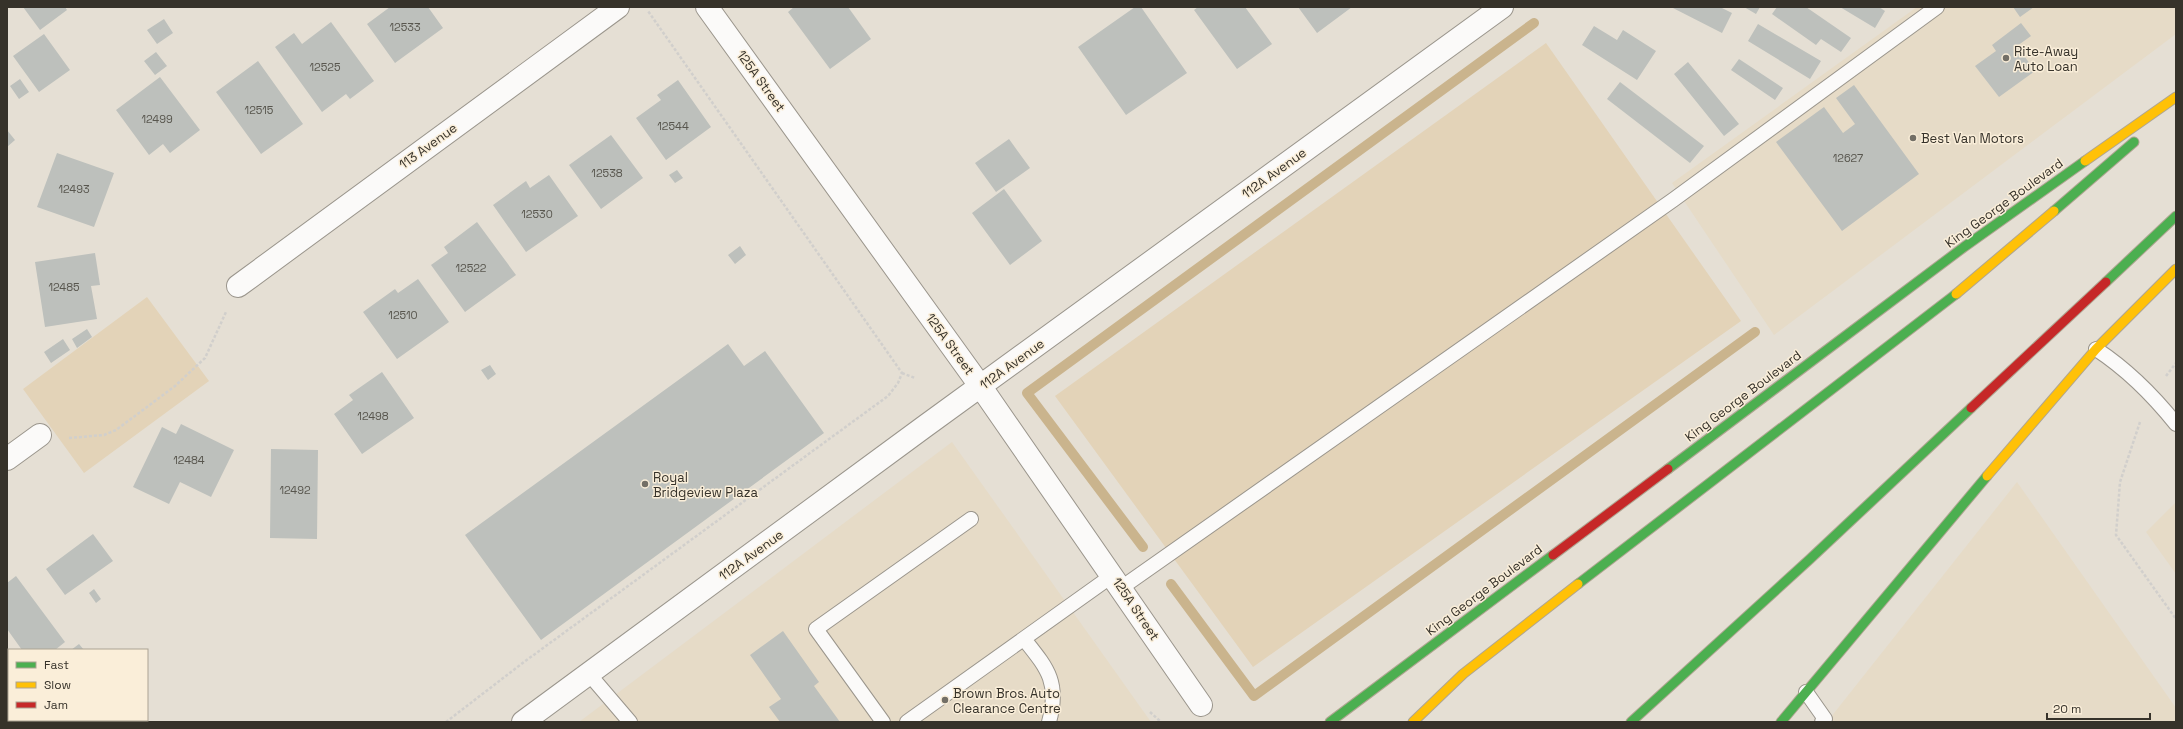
<svg xmlns="http://www.w3.org/2000/svg" width="2183" height="729" font-family="'Space Grotesk',sans-serif">
	<rect width="100%" height="100%" fill="#e5dfd4"/>
	<path fill="#e6dbc7" d="M1917,7H2176V34L1774,335L1672,183Z
		M952,442L1151,722H579Z
		M2017,482L2176,708V722H1827Z
		M2176,502V574L2146,532Z"/>
	<path fill="#e3d3b8" d="M1546,43L1741,321L1253,667L1055,396Z
		M147,297L209,381L84,473L23,389Z"/>
	<g fill="none" stroke-linecap="round" stroke-linejoin="round">
		<path stroke="#cab48d" stroke-width="10" d="M1143,547L1027,393L1534,23
			M1171,584L1254,696L1755,332"/>
	</g>
	<path fill="#bdc0bc" d="M23,7H65L67,10L40,30Z
		M390,7H428L443,28L395,63L367,24Z
		M794,7H848L871,39L830,69L788,12Z
		M1135,7H1141L1187,73L1126,115L1078,47Z
		M1198,7H1245L1272,44L1237,69L1194,10Z
		M1298,7H1352L1317,33Z
		M1671,7H1720L1732,13L1722,33Z
		M1744,7H1760L1756,14Z
		M1777,7H1806L1851,38L1841,52L1821,39L1816,45L1772,14Z
		M1840,7H1879L1885,11L1875,28Z
		M2013,7H2034L2020,17Z
		M164,19L173,33L157,44L147,30Z
		M331,22L374,81L350,99L346,94L322,112L275,47L294,33L302,44Z
		M2021,23L2031,36L2017,46L2035,71L1999,97L1975,66L1996,51L1992,45Z
		M1758,24L1821,61L1810,79L1748,41Z
		M1594,26L1617,40L1623,30L1656,51L1637,80L1582,45Z
		M44,34L70,70L39,92L13,56Z
		M156,52L167,66L155,75L144,61Z
		M1739,59L1783,88L1775,100L1731,70Z
		M258,61L303,124L261,154L216,92Z
		M1688,62L1739,124L1724,136L1674,74Z
		M160,77L200,130L170,153L163,144L149,155L116,110Z
		M20,79L29,92L19,99L10,86Z
		M678,80L711,127L666,160L636,118L661,100L657,95Z
		M1620,82L1704,146L1690,163L1607,99Z
		M1854,85L1919,174L1842,231L1776,142L1824,107L1843,133L1855,124L1836,98Z
		M7,130L15,140L7,147Z
		M611,135L643,178L601,209L569,165Z
		M1009,139L1030,168L996,192L975,163Z
		M57,153L114,173L94,227L37,207Z
		M677,170L683,178L675,183L669,175Z
		M549,175L578,216L526,252L493,205L526,181L530,188Z
		M1004,189L1042,241L1010,265L972,213Z
		M477,222L516,275L465,312L431,265L448,253L444,247Z
		M740,246L746,255L735,264L728,255Z
		M95,253L100,285L91,286L97,319L45,327L35,262Z
		M418,279L449,322L397,359L363,312L395,289L398,293Z
		M87,329L92,337L77,348L72,339Z
		M63,339L70,350L51,363L44,352Z
		M728,344L744,366L765,351L824,433L541,640L465,535Z
		M490,365L496,374L488,380L481,370Z
		M382,372L414,418L362,454L334,414L353,400L349,395Z
		M181,424L234,450L211,497L180,482L169,504L133,487L162,427L176,434Z
		M271,449L318,450L317,539L270,538Z
		M93,534L113,561L65,595L46,569Z
		M16,576L65,642L55,650H22L7,629V583Z
		M94,589L101,599L96,603L89,593Z
		M783,631L819,682L814,686L840,722H780L769,707L781,699L750,655Z
		M79,644L84,650H71Z"/>
	<g fill="none" stroke-linecap="round" stroke-linejoin="round">
		<defs>
			<path id="lane" d="M2096,349C2128,370 2152,394 2176,424
				M1121,588L1673,200L1937,7
				M1024,639C1047,668 1060,682 1049,722
				M589,674L630,722
				M1806,692L1825,719L1822,722
				M883,722L816,629L971,519
				M907,722L1113,575"/>
			<path id="street" d="M707,7L981,387L1201,705
				M238,286L618,7
				M7,459L40,435
				M523,722L924,427L1502,7"/>
			<path id="fast" d="M2054,211L2134,142
				M2106,282L2176,216
				M1668,469L1964,247L2085,161
				M1578,584L1956,294
				M1330,722L1553,555
				M1631,722L1810,559L1971,408
				M1781,722L1987,476"/>
			<path id="slow" d="M2085,161L2176,97
				M1956,294L2054,211
				M1987,476L2096,349L2176,269
				M1413,722L1463,674L1578,584"/>
			<path id="jam" d="M1971,408L2106,282
				M1553,555L1668,469"/>
		</defs>
		<use href="#lane" stroke="#9a958c" stroke-width="16"/>
		<use href="#street" stroke="#9a958c" stroke-width="24"/>
		<use href="#fast" stroke="#afa591" stroke-width="11"/>
		<use href="#slow" stroke="#afa591" stroke-width="11"/>
		<use href="#jam" stroke="#afa591" stroke-width="11"/>
		<path stroke="#d1cfcc" stroke-width="2.5" stroke-dasharray="3 2" stroke-linecap="butt" d="M902,373L915,378
			M2166,376L2176,363
			M2140,422L2120,482L2116,535L2176,619
			M69,438L104,435L116,430L175,386L205,358L226,312
			M1150,712L1161,722
			M446,722L524,662L888,396L898,383L902,373L648,11"/>
		<use href="#lane" stroke="#fbfaf9" stroke-width="14"/>
		<use href="#street" stroke="#fbfaf9" stroke-width="22"/>
		<use href="#fast" stroke="#4caf50" stroke-width="9"/>
		<use href="#slow" stroke="#ffc107" stroke-width="9"/>
		<use href="#jam" stroke="#c62828" stroke-width="9"/>
	</g>
	<g fill="#736f66" stroke="#faeed9" stroke-width="1.5">
		<circle cx="2006" cy="58" r="4"/>
		<circle cx="1913" cy="138" r="4"/>
		<circle cx="645" cy="484" r="4"/>
		<circle cx="945" cy="700" r="4"/>
	</g>
	<g text-anchor="middle" dominant-baseline="central" stroke-width="3" stroke-linejoin="round" paint-order="stroke">
		<g font-size="11" fill="#58564e">
			<text x="405" y="27">12533</text>
			<text x="325" y="67">12525</text>
			<text x="259" y="110">12515</text>
			<text x="157" y="119">12499</text>
			<text x="673" y="126">12544</text>
			<text x="1848" y="158">12627</text>
			<text x="607" y="173">12538</text>
			<text x="74" y="189">12493</text>
			<text x="537" y="214">12530</text>
			<text x="471" y="268">12522</text>
			<text x="64" y="287">12485</text>
			<text x="403" y="315">12510</text>
			<text x="373" y="416">12498</text>
			<text x="189" y="460">12484</text>
			<text x="295" y="490">12492</text>
		</g>
		<g font-size="13" fill="#36322a" stroke="#faeed9" text-anchor="start">
			<text x="2014" y="51">Rite-Away<tspan x="2014" dy="15">Auto Loan</tspan></text>
			<text x="1921" y="138">Best Van Motors</text>
			<text x="653" y="477">Royal<tspan x="653" dy="15">Bridgeview Plaza</tspan></text>
			<text x="953" y="693">Brown Bros. Auto<tspan x="953" dy="15">Clearance Centre</tspan></text>
		</g>
		<g font-size="13" fill="#36322a" stroke="#faeed9">
			<text transform="translate(761 81) rotate(54)">125A Street</text>
			<text transform="translate(428 146) rotate(-36)">113 Avenue</text>
			<text transform="translate(1274 173) rotate(-36)">112A Avenue</text>
			<text transform="translate(2004 203) rotate(-36)">King George Boulevard</text>
			<text transform="translate(950 344) rotate(54)">125A Street</text>
			<text transform="translate(1012 364) rotate(-36)">112A Avenue</text>
			<text transform="translate(1743 396) rotate(-37)">King George Boulevard</text>
			<text transform="translate(751 555) rotate(-36)">112A Avenue</text>
			<text transform="translate(1484 590) rotate(-37)">King George Boulevard</text>
			<text transform="translate(1136 609) rotate(56)">125A Street</text>
		</g>
	</g>
	<rect width="2183" height="729" fill="none" stroke="#36322a" stroke-width="16"/>
	<rect x="8" y="649" width="140" height="72" fill="#faeed9" stroke="#aca393"/>
	<rect x="16" y="662" width="20" height="6" fill="#4caf50" stroke="#aca393"/>
	<text x="44" y="669" font-size="12" fill="#36322a">Fast</text>
	<rect x="16" y="682" width="20" height="6" fill="#ffc107" stroke="#aca393"/>
	<text x="44" y="689" font-size="12" fill="#36322a">Slow</text>
	<rect x="16" y="702" width="20" height="6" fill="#c62828" stroke="#aca393"/>
	<text x="44" y="709" font-size="12" fill="#36322a">Jam</text>
	<path d="M2047 713v6h103v-6" fill="none" stroke="#36322a" stroke-width="2"/>
	<text x="2053" y="713" font-size="12" fill="#36322a" stroke="#faeed9" stroke-width="3" paint-order="stroke">20 m</text>
</svg>
